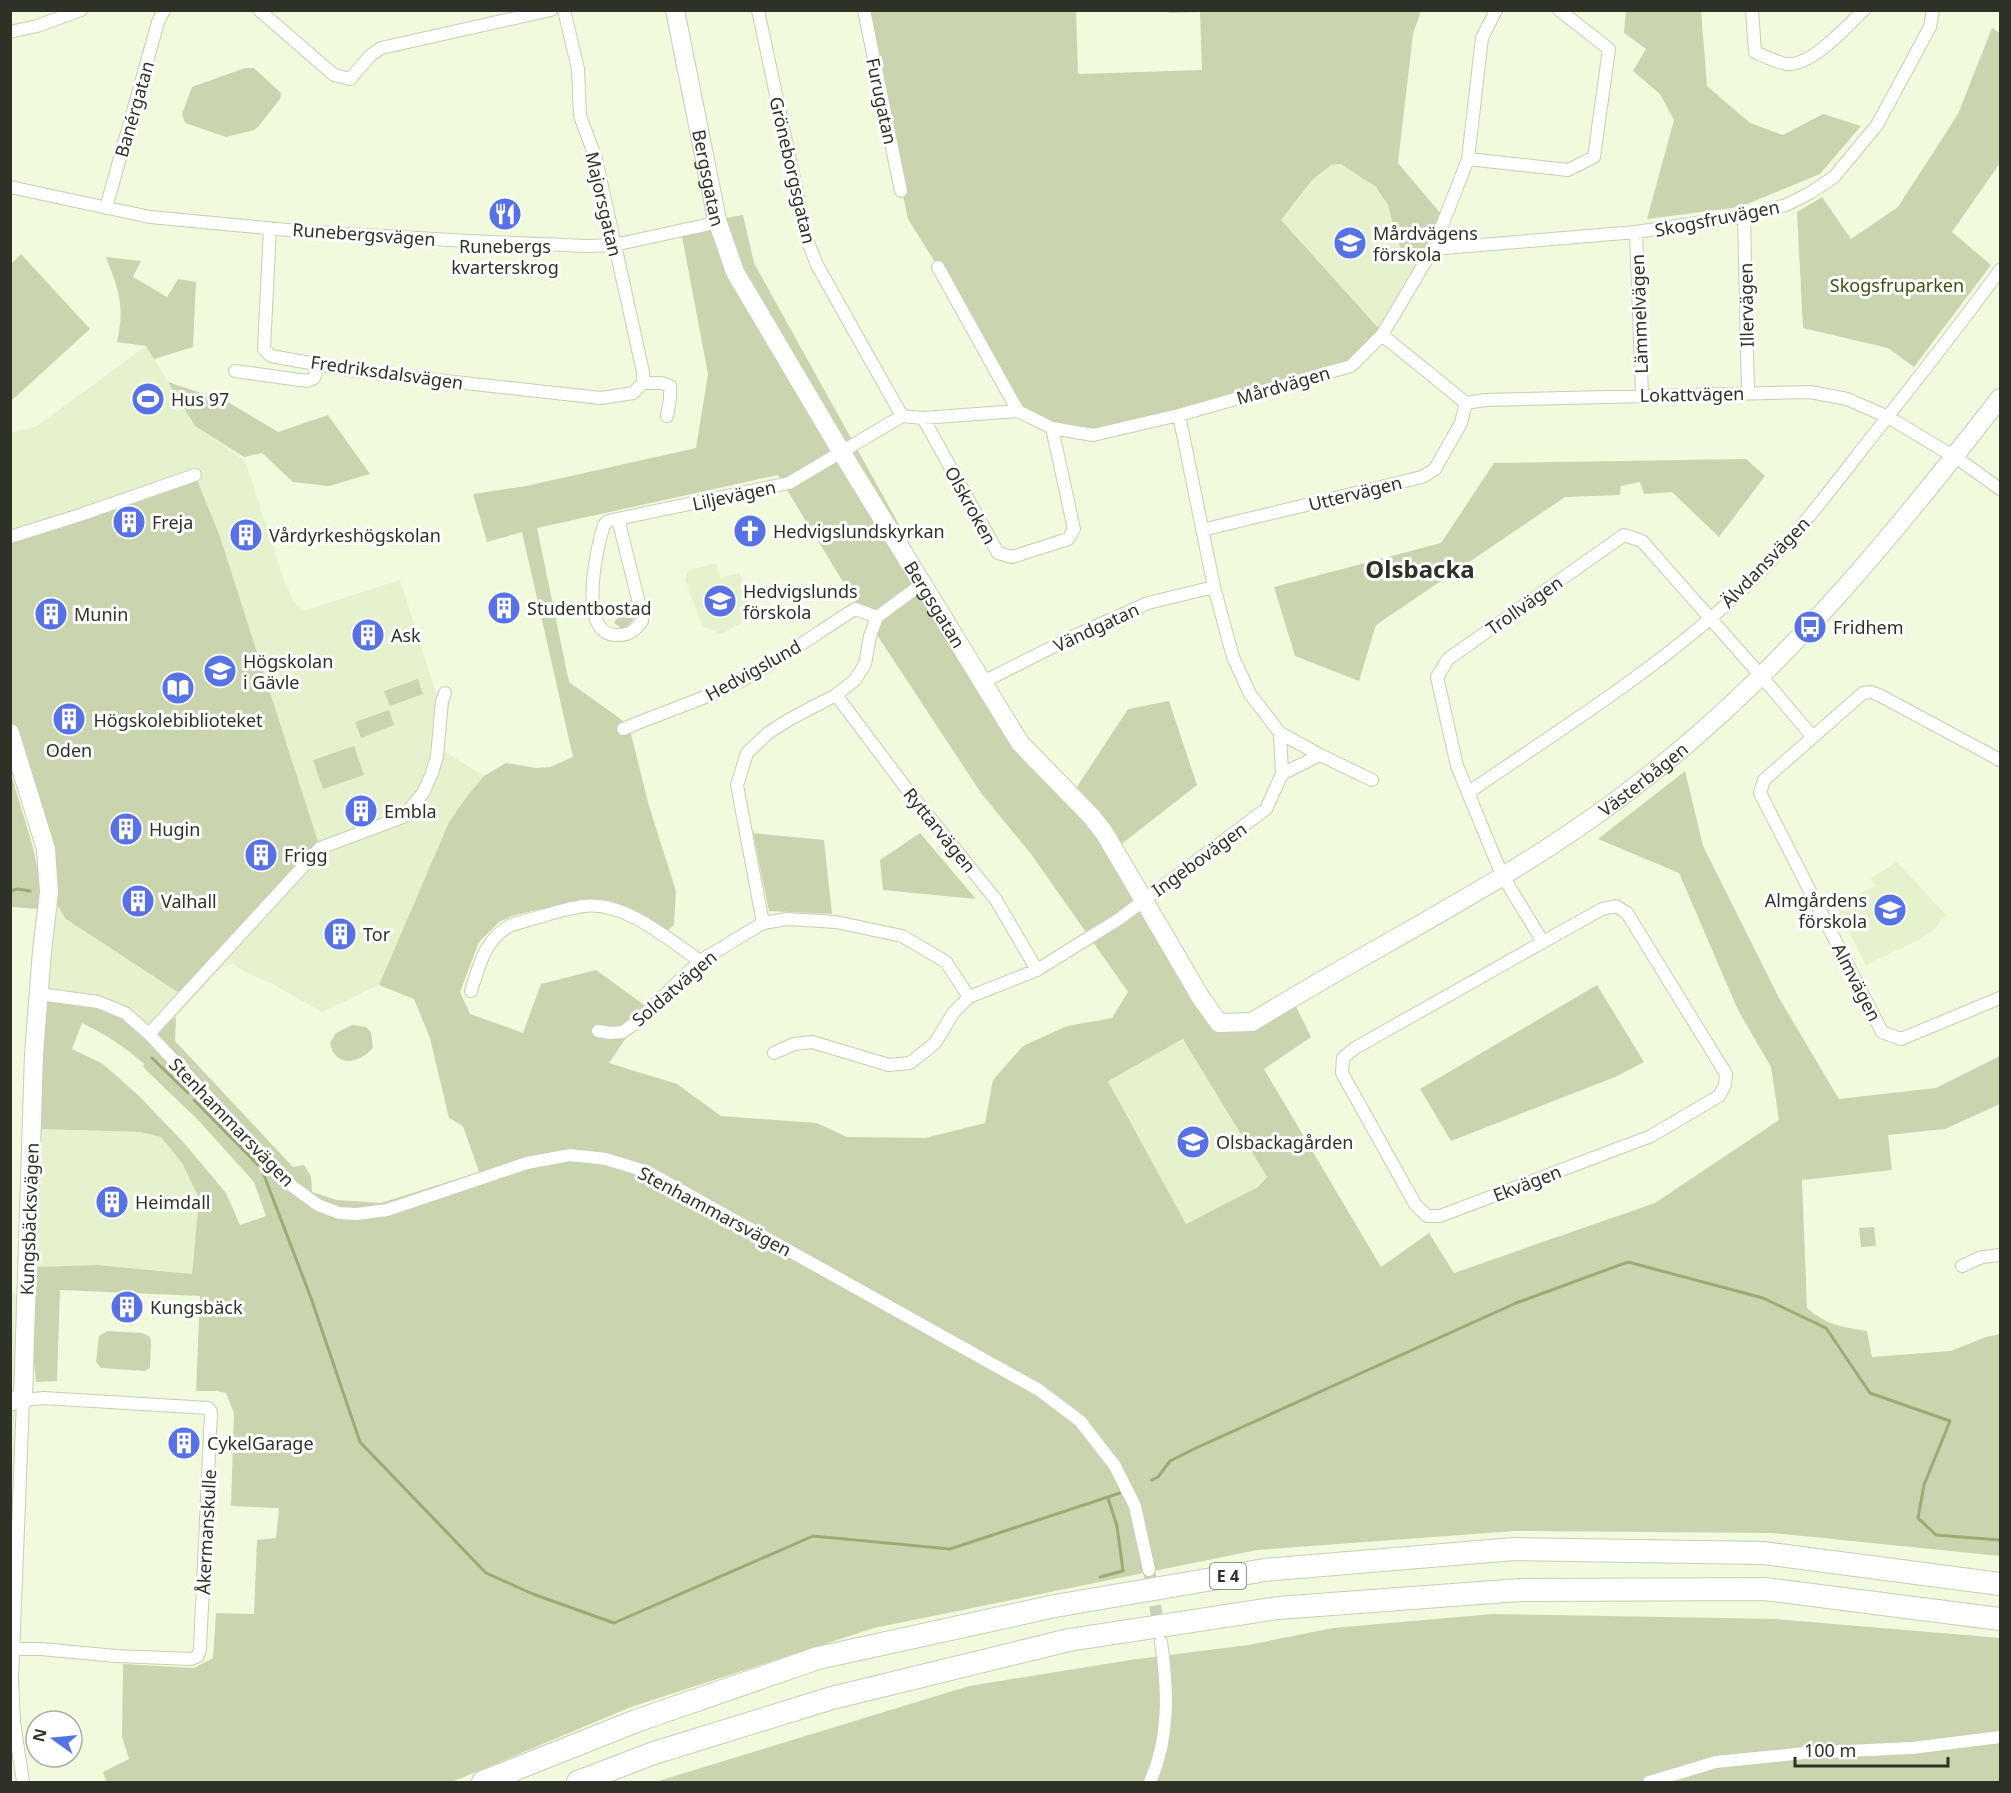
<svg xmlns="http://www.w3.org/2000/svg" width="2011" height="1793" font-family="'Noto Sans',sans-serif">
	<rect width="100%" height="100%" fill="#f1fadd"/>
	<path fill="#e6f1cd" d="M1341,164L1376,187L1388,205L1394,229L1422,265L1382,332L1280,220L1312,180L1331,165Z
		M146,346L195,426L245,461L285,583L294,602L303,611L400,580L436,693L434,745L484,776L468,795L449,822L379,985L322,1012L271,983L247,973L233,964L222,967L176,1017L149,1034L39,994L56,845L11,729L10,433L37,426Z
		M716,563L720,578L739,573L743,579L740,587L756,614L722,634L702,626L685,580L689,570Z
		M1897,862L1946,915L1935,928L1920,939L1866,965L1836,906L1875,886L1871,878Z
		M1184,1039L1267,1177L1258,1187L1186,1224L1108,1080Z
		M40,1129L140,1132L161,1137L182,1163L199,1198L192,1274L97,1265L34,1267Z
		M11,1293L19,1294L11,1539Z"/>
	<path fill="#cad5b0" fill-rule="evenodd" d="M1626,10L1701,11L1707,86L1750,123L1783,135L1823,114L1861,126L1820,174L1740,207L1647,219L1674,120L1660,94L1633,71L1646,49L1624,33Z
		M864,11H1076L1078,74L1202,70L1200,12L1169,13V11H1421L1413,34L1398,163L1441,214L1422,265L1404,257L1394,229L1388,205L1376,187L1341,164L1331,165L1312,180L1281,220L1382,332L1351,366L1093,435L1018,411L938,267L908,219Z
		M1992,28L2000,33V163L1952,232L1991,265L1914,367L1888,348L1803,328L1797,212L1822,197L1851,239L1898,207L1958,114Z
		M245,68H254L281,93L280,99L258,127L254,130L226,137L185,123L182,114L192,87Z
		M743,215L754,263L1020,743L1073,793L1128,709L1169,701L1197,785L1114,850L1223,1018H1249L1290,994L1311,1037L1264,1069L1381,1267L1429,1233L1454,1273L1655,1203L1779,1120L1771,1067L1738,1010L1679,873L1598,839L1685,771L1703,846L1779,998L1839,1099L1936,1088L2000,1056V1104L1945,1129L1888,1135L1892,1170L1802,1180L1807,1308C1827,1325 1841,1327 1867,1331L1872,1357L1951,1351L1986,1337L2000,1334V1556L1772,1533L1515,1531L1257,1550L874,1628L631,1707L452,1782H101L106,1781L103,1772L129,1759L122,1737L123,1664L194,1668L213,1658L216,1613L254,1614L257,1540L276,1538L279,1508L231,1506L234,1413L226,1393L217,1391H196L200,1296L60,1290L57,1381L36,1382L31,1333L34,1267L97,1265L192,1274L199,1198L182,1163L161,1137L140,1132L40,1129L39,994L98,1002L149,1034L176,1017L175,1041L293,1167L304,1165L311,1176L312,1192L337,1200L381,1203L479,1172L463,1126L449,1118L430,1038L414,999L379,985L449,822L468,795L484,776L506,763L536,768L550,767L573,757L522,532L487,542L473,494L526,486L696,448L708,374L681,231L702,222ZM778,475L854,600L981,793L1031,854L1128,992L1112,1018L1067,1026L1023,1046L993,1080L985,1123L925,1138L847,1137L817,1123L721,1116L677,1084L609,1063L647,1007L596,970L541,984L523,1033L470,1014L460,992L479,942L499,922L512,916L583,899H598L612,901L668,930L674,925L676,891L649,806L631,734L622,720L569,682L537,528ZM82,1023C106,1035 124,1046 144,1064L143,1066L146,1070L199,1121L254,1182L266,1216L240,1225L226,1193L185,1144L139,1096L103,1064L72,1049ZM1183,1039L1267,1177L1258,1187L1186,1224L1108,1081Z
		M21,254L90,329L11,401V264Z
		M106,257L141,261L133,277L167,297L178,279L196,282L193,347L154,359L146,346L117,342C125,306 119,291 106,257Z
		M168,382L228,402L278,432L328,415L370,474L329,486L293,482L262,453L244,457L195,426Z
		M1746,459L1765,476L1719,537L1672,492L1644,494L1640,482L1621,486L1620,495L1565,497L1376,625L1359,681L1295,656L1274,587L1441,543L1494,463Z
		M195,475L220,537L320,848L184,996L66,919L49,892L11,735L10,537Z
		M625,607L636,615L625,631L614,623Z
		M418,679L423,694L390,706L384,691Z
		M389,710L394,725L361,738L355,722Z
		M354,746L364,775L323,789L313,760Z
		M10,771L32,844L41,883L39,909L11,907Z
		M753,833L824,840L832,914L769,911Z
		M920,833L976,899L883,890L880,860Z
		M1597,985L1644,1062L1615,1077L1451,1141L1420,1089Z
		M352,1025L366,1027L371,1032L373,1048C359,1064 335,1068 330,1043L336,1033Z
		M1874,1227L1876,1246L1861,1247L1859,1228Z
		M107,1331L142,1333L149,1336L151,1340L150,1368L145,1371L101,1368L96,1362L99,1336Z
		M1493,1614L1776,1619L2000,1638V1782H655L969,1686L1130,1660L1248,1645L1333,1628Z"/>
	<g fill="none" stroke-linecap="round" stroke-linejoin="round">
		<path stroke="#9cab73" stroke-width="3" d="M10,891L18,889L30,891
			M152,1058L188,1093
			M194,1100L258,1165
			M262,1170L311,1298L360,1442L486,1573L533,1594L614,1623L813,1536L950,1549L1120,1493
			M1152,1480L1158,1477L1170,1461L1196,1448L1516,1303L1628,1262L1763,1298L1826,1328L1870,1393L1950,1421L1924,1485L1918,1518L1936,1535L1999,1540
			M1100,1577L1123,1571L1117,1526L1108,1498"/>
		<path stroke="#cad2b8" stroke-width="12" stroke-dasharray="12 6" stroke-linecap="butt" d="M1149,1570L1159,1629"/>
		<defs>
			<path id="street" d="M259,10L334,75L350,79L370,56L381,48L551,10
				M758,10L807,240L817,265L902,416
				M864,10L901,191
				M1752,10L1755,52C1764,56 1776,62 1786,64C1811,67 1846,27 1864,10
				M10,32L37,26L81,10
				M1468,159L1568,170L1594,157L1609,49L1559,10
				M10,187L150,217L298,231L468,241L587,246L614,245L706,225L717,220
				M106,208L158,22L164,10
				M1744,216L1748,393
				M270,228L264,349L271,356L355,371L601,398L633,393L643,383V372L596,159L580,116L578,69L564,10
				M1636,232L1642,396
				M1433,249L1636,232L1744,216L1786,205L1810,193L1834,177L1877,125L1930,27L1933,10
				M938,267L1018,411
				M1382,335L1466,403L1485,400L1810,392L1847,399L1888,417L1961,461L2000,489
				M235,371L307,381L314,378L319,364
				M643,383H662L670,386V399L667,416
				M923,418L998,553L1012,557L1068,539L1074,529L1052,428
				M618,519L639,603L642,621C635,631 628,636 615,635C577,632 597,547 604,525L608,521L789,483L902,416L923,418L1018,411L1052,428L1093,435L1179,415L1351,366L1382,335L1433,249L1468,159L1482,38L1496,10
				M1202,530L1422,477L1435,469L1461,423L1466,403
				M10,537L77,516L195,475
				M983,682L1074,636L1148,603L1214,587
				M836,695L906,788L996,900L1037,970
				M623,729C665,711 710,698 750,676C786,656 820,631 855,609L877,617
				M1280,733L1320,755L1282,774
				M1320,755L1372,780
				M2000,760L1879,695L1871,692L1863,693L1764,780L1760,793L1882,1032L1901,1039L2000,998
				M1469,792C1562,728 1661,667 1743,589C1789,545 1828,493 1867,443C1912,386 1957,329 2000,270
				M763,923L737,785L747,753L768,733L790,719L836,695L855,680L865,664L870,636L877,617L922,584
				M1543,942L1602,909L1616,906L1627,913L1726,1074L1725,1085L1719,1096L1651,1136L1440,1216H1427L1415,1204L1342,1073L1343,1058L1355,1048L1543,942L1502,875L1457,766L1437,677L1448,659L1624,535L1642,541L1762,677L1812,736
				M471,991C480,964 484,940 511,925C535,919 560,909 584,906C625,901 668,939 700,961
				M39,994L98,1002L125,1013L149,1034L292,1186L318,1205L339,1213L357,1214L387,1210L527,1163L570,1155L606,1159L648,1172L1039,1390L1080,1421L1115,1466L1135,1506L1149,1570
				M598,1031L611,1033L623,1032L636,1022L700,961L763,923L787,919L836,922L902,936L946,962L969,997
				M149,1034L320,848L403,817L423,793L432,773L437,756L442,701L445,693
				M774,1053L794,1044L812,1042L889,1065L910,1063L935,1043L954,1012L969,997L1037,970L1119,919L1266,809L1282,774L1280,733L1250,694L1233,657L1214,587L1179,415
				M1962,1266L1982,1257L2000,1255
				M13,1649H41L116,1656L191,1659L198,1656L200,1649L211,1412L208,1408L44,1398L23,1400L12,1679L14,1722L23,1782
				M1150,1782C1170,1738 1168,1689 1161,1642
				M1649,1782L1716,1762L1804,1753L1912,1748L2000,1737"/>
			<g id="secondary">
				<path id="s1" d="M675,10L717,220L735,272L842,453L1020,743L1092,817L1105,834L1201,998L1219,1023L1252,1022C1382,942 1523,875 1643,780C1782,672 1893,536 2000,398"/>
				<path d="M10,733L46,849L49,892L42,951L34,1054L23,1400L10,1401"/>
			</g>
			<path id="highway" d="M483,1782L636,1721L818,1658L1055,1606L1265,1570L1514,1549L1763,1553L2000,1584
				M578,1782L654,1753L832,1698L1069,1640L1278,1608L1520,1590L1765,1589L2000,1619"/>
		</defs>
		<use href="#street" stroke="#c7cfb3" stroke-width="14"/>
		<use href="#secondary" stroke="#c7cfb3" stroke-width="20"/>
		<use href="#highway" stroke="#c7cfb3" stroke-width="24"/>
		<use href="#street" stroke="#fff" stroke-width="12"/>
		<use href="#secondary" stroke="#fff" stroke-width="18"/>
		<use href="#highway" stroke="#fff" stroke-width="22"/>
	</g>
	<defs>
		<symbol id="restaurant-disc" viewBox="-11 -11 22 22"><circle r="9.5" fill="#5771e7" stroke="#fff"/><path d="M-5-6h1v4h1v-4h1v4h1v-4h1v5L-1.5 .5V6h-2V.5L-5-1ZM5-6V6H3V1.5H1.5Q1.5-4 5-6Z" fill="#fff"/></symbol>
		<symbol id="school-disc" viewBox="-11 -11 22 22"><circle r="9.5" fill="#5771e7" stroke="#fff"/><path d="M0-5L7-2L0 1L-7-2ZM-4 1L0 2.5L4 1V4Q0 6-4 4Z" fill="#fff"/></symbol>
		<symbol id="stadium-disc" viewBox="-11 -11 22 22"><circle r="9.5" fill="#5771e7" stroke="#fff"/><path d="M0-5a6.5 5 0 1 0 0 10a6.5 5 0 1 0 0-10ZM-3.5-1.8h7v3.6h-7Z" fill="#fff"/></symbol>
		<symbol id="building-disc" viewBox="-11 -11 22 22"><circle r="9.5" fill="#5771e7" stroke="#fff"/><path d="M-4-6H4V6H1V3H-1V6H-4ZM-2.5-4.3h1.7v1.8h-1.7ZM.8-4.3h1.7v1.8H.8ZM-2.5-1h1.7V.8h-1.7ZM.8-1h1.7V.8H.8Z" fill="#fff"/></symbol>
		<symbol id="church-disc" viewBox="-11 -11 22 22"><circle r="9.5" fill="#5771e7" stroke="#fff"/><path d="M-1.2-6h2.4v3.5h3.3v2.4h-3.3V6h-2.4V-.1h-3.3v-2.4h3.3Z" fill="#fff"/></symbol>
		<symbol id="bus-disc" viewBox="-11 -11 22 22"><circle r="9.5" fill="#5771e7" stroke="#fff"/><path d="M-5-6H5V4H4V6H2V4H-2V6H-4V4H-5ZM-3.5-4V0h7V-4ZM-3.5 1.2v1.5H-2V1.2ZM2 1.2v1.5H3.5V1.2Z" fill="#fff"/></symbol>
		<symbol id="university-disc" viewBox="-11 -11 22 22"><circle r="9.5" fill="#5771e7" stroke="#fff"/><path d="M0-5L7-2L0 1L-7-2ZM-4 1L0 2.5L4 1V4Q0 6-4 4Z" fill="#fff"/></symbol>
		<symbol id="library-disc" viewBox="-11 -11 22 22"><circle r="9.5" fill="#5771e7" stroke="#fff"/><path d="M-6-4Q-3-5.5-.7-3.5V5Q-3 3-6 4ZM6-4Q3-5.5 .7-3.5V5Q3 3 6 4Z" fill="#fff"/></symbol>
	</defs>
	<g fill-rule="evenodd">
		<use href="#restaurant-disc" x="486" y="195" width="38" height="38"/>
		<use href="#school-disc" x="1331" y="224" width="38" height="38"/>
		<use href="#stadium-disc" x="129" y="380" width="38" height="38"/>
		<use href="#building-disc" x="110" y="503" width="38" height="38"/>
		<use href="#church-disc" x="731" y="512" width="38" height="38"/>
		<use href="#building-disc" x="227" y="516" width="38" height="38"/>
		<use href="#school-disc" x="701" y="582" width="38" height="38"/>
		<use href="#building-disc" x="485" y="589" width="38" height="38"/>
		<use href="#building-disc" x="32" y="595" width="38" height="38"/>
		<use href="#bus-disc" x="1791" y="608" width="38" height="38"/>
		<use href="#building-disc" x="349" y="616" width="38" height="38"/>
		<use href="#university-disc" x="201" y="652" width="38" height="38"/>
		<use href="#library-disc" x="159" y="669" width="38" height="38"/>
		<use href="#building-disc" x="50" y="700" width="38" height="38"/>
		<use href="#building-disc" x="342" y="792" width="38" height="38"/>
		<use href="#building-disc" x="107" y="810" width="38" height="38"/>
		<use href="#building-disc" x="242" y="836" width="38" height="38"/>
		<use href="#building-disc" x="119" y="882" width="38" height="38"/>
		<use href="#school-disc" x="1871" y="891" width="38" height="38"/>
		<use href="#building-disc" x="321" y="915" width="38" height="38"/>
		<use href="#school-disc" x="1174" y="1123" width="38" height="38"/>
		<use href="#building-disc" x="93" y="1183" width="38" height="38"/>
		<use href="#building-disc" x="108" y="1288" width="38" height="38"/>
		<use href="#building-disc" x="165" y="1424" width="38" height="38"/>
	</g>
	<g text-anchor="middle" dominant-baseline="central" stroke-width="6" stroke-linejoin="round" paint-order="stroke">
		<rect fill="#fff" stroke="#6d6f67" stroke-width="1.5" x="1210" y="1563" width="36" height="26" rx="4.5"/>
		<g font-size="16" font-weight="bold" fill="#2e3126">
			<text x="1228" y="1576">E 4</text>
		</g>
		<g font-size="18" fill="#2e3126" stroke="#fff">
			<text transform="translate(882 101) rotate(78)">Furugatan</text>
			<text transform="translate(134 109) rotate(-74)">Banérgatan</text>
			<text transform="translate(793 170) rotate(77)">Gröneborgsgatan</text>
			<text stroke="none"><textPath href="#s1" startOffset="171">Bergsgatan</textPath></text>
			<text transform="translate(604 204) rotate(77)">Majorsgatan</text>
			<text transform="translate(1717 218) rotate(-11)">Skogsfruvägen</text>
			<text transform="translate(364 234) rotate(4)">Runebergsvägen</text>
			<text transform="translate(1746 305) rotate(-91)">Illervägen</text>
			<text transform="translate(1639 314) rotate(-92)">Lämmelvägen</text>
			<text transform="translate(387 372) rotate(8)">Fredriksdalsvägen</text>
			<text transform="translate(1283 385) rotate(-16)">Mårdvägen</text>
			<text transform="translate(1692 394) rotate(-1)">Lokattvägen</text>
			<text transform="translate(1355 493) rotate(-14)">Uttervägen</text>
			<text transform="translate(734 495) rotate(-12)">Liljevägen</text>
			<text transform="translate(971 505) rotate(61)">Olskroken</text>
			<text transform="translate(1765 562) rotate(-46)">Älvdansvägen</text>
			<text stroke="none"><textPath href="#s1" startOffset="657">Bergsgatan</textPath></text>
			<text transform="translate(1524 605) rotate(-35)">Trollvägen</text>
			<text transform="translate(1096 627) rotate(-25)">Vändgatan</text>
			<text transform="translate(753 670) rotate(-29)">Hedvigslund</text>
			<text stroke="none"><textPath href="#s1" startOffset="1659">Västerbågen</textPath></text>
			<text transform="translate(940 830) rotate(51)">Ryttarvägen</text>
			<text transform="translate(1199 859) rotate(-36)">Ingebovägen</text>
			<text transform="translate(1857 982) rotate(63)">Almvägen</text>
			<text transform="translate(674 988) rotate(-41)">Soldatvägen</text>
			<text transform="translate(232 1122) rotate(46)">Stenhammarsvägen</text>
			<text transform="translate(1527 1183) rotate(-21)">Ekvägen</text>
			<text transform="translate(715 1211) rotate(28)">Stenhammarsvägen</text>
			<text transform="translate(29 1219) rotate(-88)">Kungsbäcksvägen</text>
			<text transform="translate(206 1532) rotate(-87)">Åkermanskulle</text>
		</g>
		<g font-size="18" fill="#2e3126" stroke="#fff" text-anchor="start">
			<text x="1373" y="233">Mårdvägens<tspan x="1373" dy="21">förskola</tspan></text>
			<text x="505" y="246" text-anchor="middle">Runebergs<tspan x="505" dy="21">kvarterskrog</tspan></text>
			<text x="171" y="399">Hus 97</text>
			<text x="152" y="522">Freja</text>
			<text x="773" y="531">Hedvigslundskyrkan</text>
			<text x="269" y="535">Vårdyrkeshögskolan</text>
			<text x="743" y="591">Hedvigslunds<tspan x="743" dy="21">förskola</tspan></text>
			<text x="527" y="608">Studentbostad</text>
			<text x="74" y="614">Munin</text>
			<text x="1833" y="627">Fridhem</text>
			<text x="391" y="635">Ask</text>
			<text x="243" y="661">Högskolan<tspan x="243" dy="21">i Gävle</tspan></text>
			<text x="178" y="720" text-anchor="middle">Högskolebiblioteket</text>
			<text x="69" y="750" text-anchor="middle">Oden</text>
			<text x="384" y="811">Embla</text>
			<text x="149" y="829">Hugin</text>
			<text x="284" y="855">Frigg</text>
			<text x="1867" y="900" text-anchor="end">Almgårdens<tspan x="1867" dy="21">förskola</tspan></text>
			<text x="161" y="901">Valhall</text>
			<text x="363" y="934">Tor</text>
			<text x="1216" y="1142">Olsbackagården</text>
			<text x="135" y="1202">Heimdall</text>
			<text x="150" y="1307">Kungsbäck</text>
			<text x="207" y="1443">CykelGarage</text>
		</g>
		<g font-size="18" fill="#424f0f" stroke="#fff">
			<text x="1897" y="285">Skogsfruparken</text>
		</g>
		<g font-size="24" font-weight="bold" fill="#2e3126" stroke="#fff">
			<text x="1420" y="568">Olsbacka</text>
		</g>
	</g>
	<rect width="2011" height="1793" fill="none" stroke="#2e3126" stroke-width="24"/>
	<g transform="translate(54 1739) rotate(285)"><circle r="28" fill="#ffffff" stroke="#abada8" stroke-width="1.5"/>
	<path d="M0-4.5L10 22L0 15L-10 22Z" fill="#5771e7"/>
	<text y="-9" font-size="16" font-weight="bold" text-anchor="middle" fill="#2e3126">N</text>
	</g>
	<path d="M1795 1757v9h153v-9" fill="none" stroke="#2e3126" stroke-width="3"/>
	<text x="1804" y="1757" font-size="18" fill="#2e3126" stroke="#ffffff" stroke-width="4.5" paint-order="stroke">100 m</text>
</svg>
